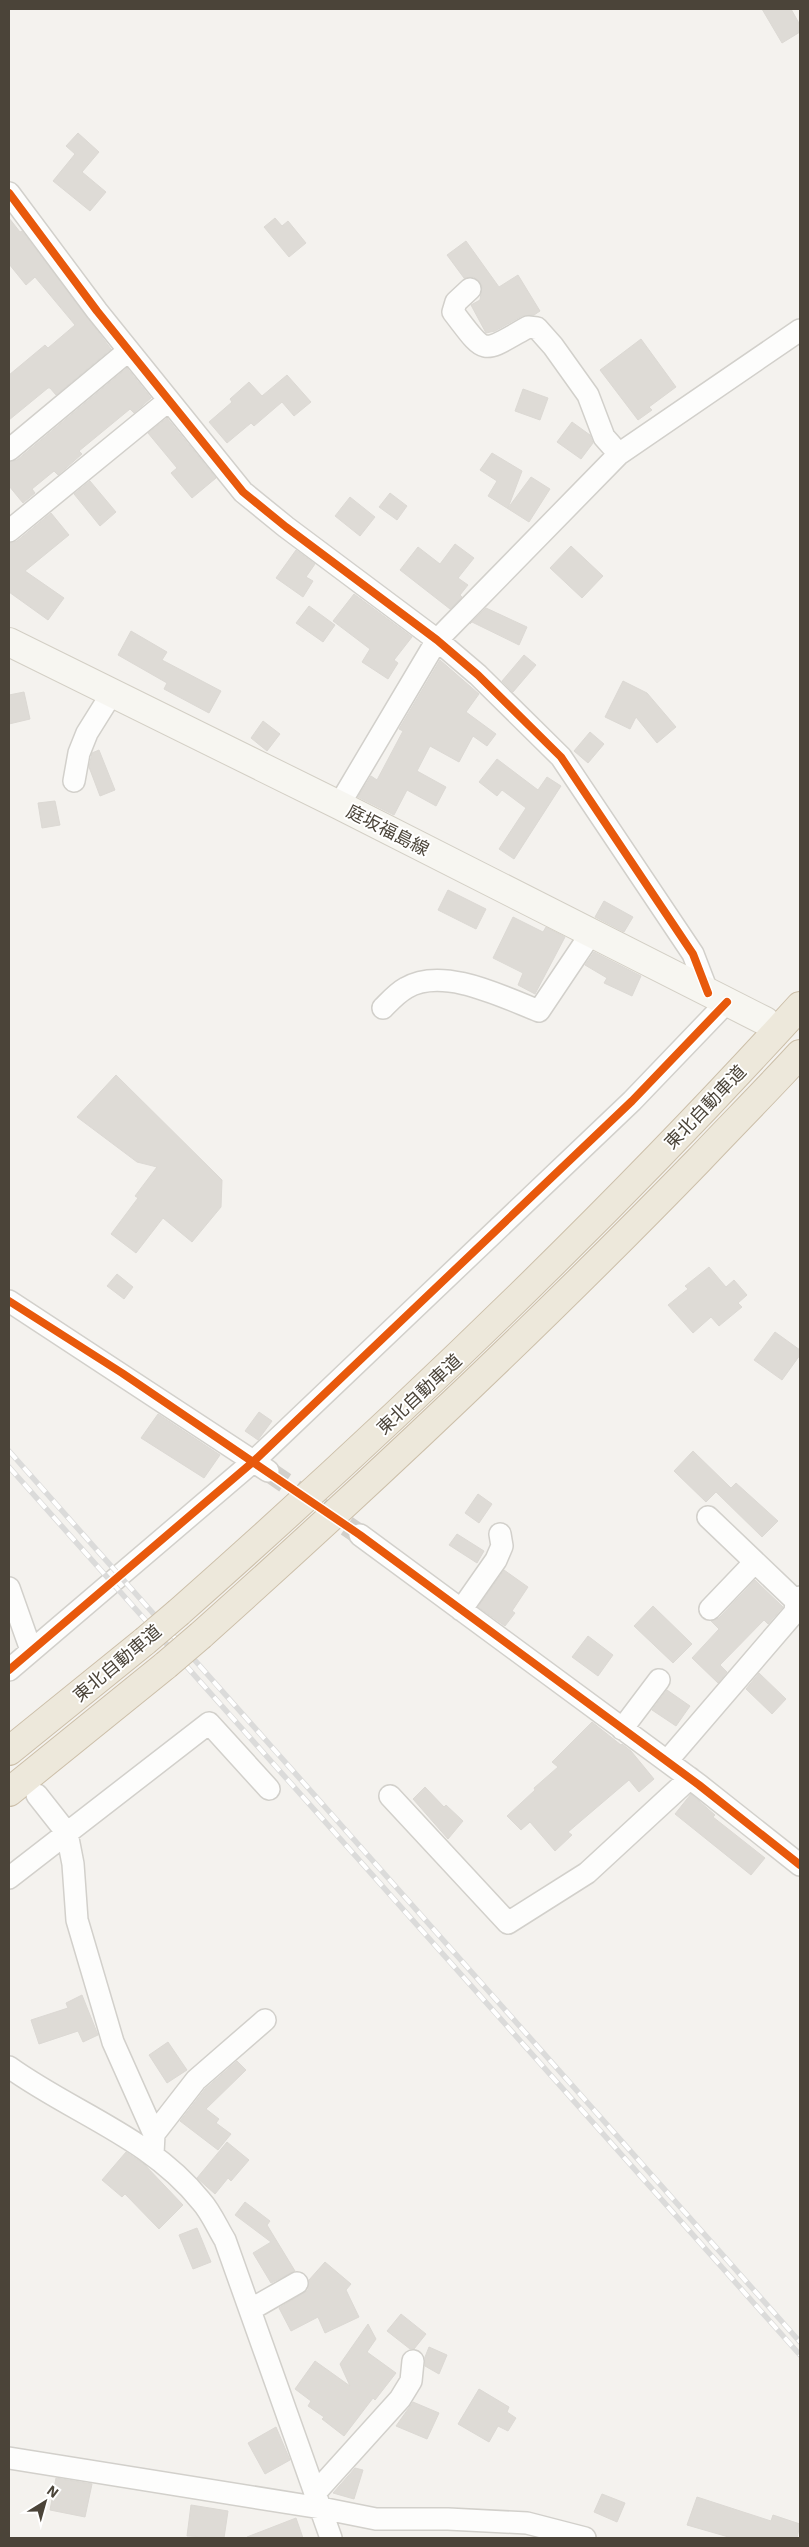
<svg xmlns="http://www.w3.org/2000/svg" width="809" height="2547" font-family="'IBM Plex Sans','Noto Sans JP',sans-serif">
	<rect width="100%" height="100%" fill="#f4f2ee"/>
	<path fill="#dedbd6" stroke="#dcd9d4" d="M762,9H791L800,25V32L782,43Z
		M78,133L99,152L82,172L106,192L90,211L53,181L75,154L66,146Z
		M9,218L20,232L22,231L111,349L56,395L50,388H48L9,420V375L45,345L48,348L75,325L35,277L26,285L9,264Z
		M275,218L282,226L288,221L306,243L289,257L264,227Z
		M466,241L499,287L518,275L540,311L534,315L522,316L495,331L486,333L471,305L480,300L482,286L474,277L464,278L447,255Z
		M641,339L676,387L649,407L652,410L638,420L600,370Z
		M127,368L151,398L134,413L130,409L79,451L82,454L58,475L54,471L32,489L35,493L23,503L9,486V462L17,460Z
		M287,375L311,402L294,416L282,402L254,426L251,423L227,443L209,422L232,402L230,399L249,382L262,396Z
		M523,389L548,398L540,420L515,411Z
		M167,418L216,478L192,498L171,473L177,468L148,433Z
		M572,422L590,435L593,443L581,459L557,442Z
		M492,453L522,471L508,508L531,477L550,489L529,522L488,496L497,481L480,470Z
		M90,481L116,512L100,526L74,494Z
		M390,493L407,506L397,520L379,507Z
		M350,497L375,517L360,536L335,516Z
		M51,513L69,535L25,571L64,598L48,620L9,592V543L17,541Z
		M455,544L474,558L458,578L468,585L460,595L462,597L450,609L400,570L418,547L440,564Z
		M571,546L603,576L582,598L550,568Z
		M296,550L315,564L306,577L313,581L303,597L276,578Z
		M354,594L412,637L394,660L398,663L388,679L362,662L370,649L333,621Z
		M309,606L335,625L323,642L296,623Z
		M486,608L527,627L519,645L472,622L470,624Z
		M131,631L167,652L162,660L221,691L209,713L164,689L167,683L118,655Z
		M524,655L536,665L513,692L502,681Z
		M440,660L479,694L466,712L496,734L487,746L473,736L459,762L430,746L417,771L446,787L436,806L407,790L394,815L358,797L371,776L377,780L403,731L399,729Z
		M623,681L647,693L676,727L657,743L636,717L630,729L605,717Z
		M24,692L30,719L9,724V695Z
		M263,721L280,734L267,751L251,738Z
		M590,732L604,744L588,763L574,751Z
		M99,750L115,790L100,796L89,767L92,753Z
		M497,759L538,790L547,777L561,786L514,859L499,849L526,808L502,790L497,796L479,782Z
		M55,801L60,825L42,828L38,803Z
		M448,890L486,909L476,929L438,910Z
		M604,901L633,917L624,932L595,917Z
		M513,917L543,932L546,927L565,937L535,994L518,985L523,973L493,958Z
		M594,952L641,976L632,996L604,983L607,978L585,965Z
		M116,1075L222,1180L221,1207L192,1242L163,1218L136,1253L111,1234L138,1198L135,1196L157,1167L137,1162L77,1117Z
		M709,1267L726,1287L734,1280L747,1295L738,1303L742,1307L719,1326L711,1317L693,1333L668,1305L688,1289L685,1286Z
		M117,1274L133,1287L124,1299L107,1286Z
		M775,1332L800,1350V1355L782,1380L754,1360Z
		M259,1412L272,1421L258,1440L245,1431Z
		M158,1414L220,1455L204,1478L141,1438Z
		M693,1451L731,1488L736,1483L778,1521L762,1537L716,1492L706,1502L674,1471Z
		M478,1494L492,1504L479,1523L465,1513Z
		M457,1534L484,1551L477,1563L449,1545Z
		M504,1570L528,1587L512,1611L515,1613L505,1626L478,1607Z
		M755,1580L783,1607L768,1624L764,1620L720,1665L727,1672L718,1683L692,1658L719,1629L711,1621L719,1618Z
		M653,1606L692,1644L673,1663L634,1626Z
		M588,1636L613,1655L598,1676L572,1657Z
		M759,1673L786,1699L772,1714L746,1689Z
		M667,1690L690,1706L676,1726L652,1710Z
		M592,1722L621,1745L622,1744L631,1751L654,1779L639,1792L629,1780L568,1832L572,1835L555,1851L530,1822L521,1830L507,1816L535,1790L534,1788L558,1767L552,1762Z
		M425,1787L444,1807L446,1805L463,1821L448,1839L413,1799Z
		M691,1794L715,1815L713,1817L765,1858L751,1875L675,1814Z
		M82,1995L98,2035L83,2042L78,2031L39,2044L31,2020L68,2008L66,2003Z
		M168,2042L187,2070L167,2083L149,2055Z
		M237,2061L246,2070L206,2109L219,2119L216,2123L231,2134L218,2150L180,2121L205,2089Z
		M227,2142L249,2160L231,2181L228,2178L215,2194L197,2178Z
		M126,2152L144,2164L183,2205L159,2229L125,2194L122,2197L102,2180Z
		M245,2202L270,2221L267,2225L295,2271L271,2283L253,2253L271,2242L235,2215Z
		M197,2228L211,2262L193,2269L179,2235Z
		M325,2262L351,2284L346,2290L359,2317L325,2333L318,2317L291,2331L279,2308L308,2290L309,2280Z
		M401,2314L426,2334L414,2349H410L387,2331Z
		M368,2324L376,2339L367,2352L396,2373L375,2400L373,2398L344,2436L322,2419L324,2417L308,2406L311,2401L295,2389L315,2361L350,2386L340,2364Z
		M429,2347L447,2355L439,2374L425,2366V2357Z
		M479,2389L509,2407L507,2412L516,2418L508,2431L498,2426L489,2442L458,2424Z
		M413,2402L439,2413L427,2439L396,2426Z
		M276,2427L290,2460L265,2474L248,2443Z
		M355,2468L363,2470L354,2499L333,2493Z
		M56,2478L92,2484L85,2517L50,2510Z
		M602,2494L625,2503L617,2522L594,2512Z
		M697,2497L771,2521L773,2515L800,2524L797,2538H732L687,2525Z
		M191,2505L228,2511L224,2538L187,2536Z
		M296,2518L303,2538H247V2537Z"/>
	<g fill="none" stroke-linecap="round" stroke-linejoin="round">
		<path stroke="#d2cfca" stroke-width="21" stroke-dasharray="21 11" stroke-linecap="butt" d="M268,1471L360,1535"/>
		<path stroke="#d2cfca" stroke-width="28" stroke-dasharray="28 14" stroke-linecap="butt" d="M765,1021L800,1038"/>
		<defs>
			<path id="minor" d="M9,193L97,311L243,492L286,527L437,640L478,675L561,757L693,954L708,993
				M470,289L456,302L453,312C487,356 480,354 528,327L537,328L553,346L588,395L604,437L619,454
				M9,450L128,351
				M9,531L168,401
				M74,781L79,753L87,733L112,693
				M339,805L437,640L619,454L800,330
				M383,1008C390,1001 397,993 406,988C443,966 503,997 539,1011L592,932
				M9,1301L268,1471
				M708,1517L796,1601
				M360,1535L699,1785L800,1865
				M9,1588L31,1650
				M710,1609L754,1563
				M461,1610L496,1560L502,1546L500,1534
				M9,1670L254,1461L632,1101L727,1002
				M622,1729L659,1680
				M667,1761L795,1612L796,1601L800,1597
				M37,1795L67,1833L73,1864L77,1920L113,2042L154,2134L153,2154
				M390,1796L508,1923L587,1873L690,1778
				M9,1878L209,1723L269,1789
				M9,2067C73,2113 151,2138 201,2201C211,2212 217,2227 225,2240L331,2538
				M154,2134L196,2080L265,2020
				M250,2310L297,2283
				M9,2458L321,2508L376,2519H448L527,2523L585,2538
				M316,2492L400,2399L411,2381L413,2361"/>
			<path id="secondary" d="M9,642L339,805L765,1021"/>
			<path id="motorway" d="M179,1612C396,1420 605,1220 800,1006
				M201,1635C372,1482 539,1325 699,1160C733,1124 767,1090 800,1054
				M9,1751L145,1641
				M9,1792L166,1665"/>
		</defs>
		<use href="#minor" stroke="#d2d0cb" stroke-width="24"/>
		<use href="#secondary" stroke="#d3cfc5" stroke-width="30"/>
		<use href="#motorway" stroke="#ccbfa9" stroke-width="30"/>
		<use href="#minor" stroke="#fdfdfc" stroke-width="21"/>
		<use href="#secondary" stroke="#f7f6f1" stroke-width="28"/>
		<use href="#motorway" stroke="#ede8db" stroke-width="28"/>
		<defs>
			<path id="rail" d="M9,1451L800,2342
				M9,1467L800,2355"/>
		</defs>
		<use href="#rail" stroke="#dbdbda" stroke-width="5.5"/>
		<use href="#rail" stroke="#fff" stroke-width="4" stroke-dasharray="11" stroke-linecap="butt"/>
		<defs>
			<path id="motorway-bridge" d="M145,1641L179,1612
				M166,1665L201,1635"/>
		</defs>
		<use href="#motorway-bridge" stroke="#ccbfa9" stroke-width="30" stroke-linecap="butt"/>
		<use href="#motorway-bridge" stroke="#ede8db" stroke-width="28"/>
		<defs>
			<path id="cycleway" d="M9,193L97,311L243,492L286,527L437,640L478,675L561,757L693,954L708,993
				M9,1301L122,1373L360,1535L699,1785L800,1865
				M9,1670L254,1461L632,1101L727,1002"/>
		</defs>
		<use href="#cycleway" stroke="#fff" stroke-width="11"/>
		<use href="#cycleway" stroke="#e8590c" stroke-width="8"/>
	</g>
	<g text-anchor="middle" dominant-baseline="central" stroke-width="4" stroke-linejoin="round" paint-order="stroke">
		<g font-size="18" fill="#4b4439" stroke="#fff">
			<text transform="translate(388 830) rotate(27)">庭坂福島線</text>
			<text transform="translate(705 1107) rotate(-46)">東北自動車道</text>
			<text transform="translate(419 1394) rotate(-43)">東北自動車道</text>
			<text transform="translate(117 1663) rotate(-40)">東北自動車道</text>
		</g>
	</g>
	<rect width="809" height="2547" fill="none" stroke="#4b4439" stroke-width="20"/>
	<g transform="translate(45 2502) rotate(37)" stroke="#ffffff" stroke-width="4" paint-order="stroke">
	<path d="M0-4L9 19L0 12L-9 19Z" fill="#4b4439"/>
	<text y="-8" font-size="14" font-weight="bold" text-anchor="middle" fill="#4b4439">N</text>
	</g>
</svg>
